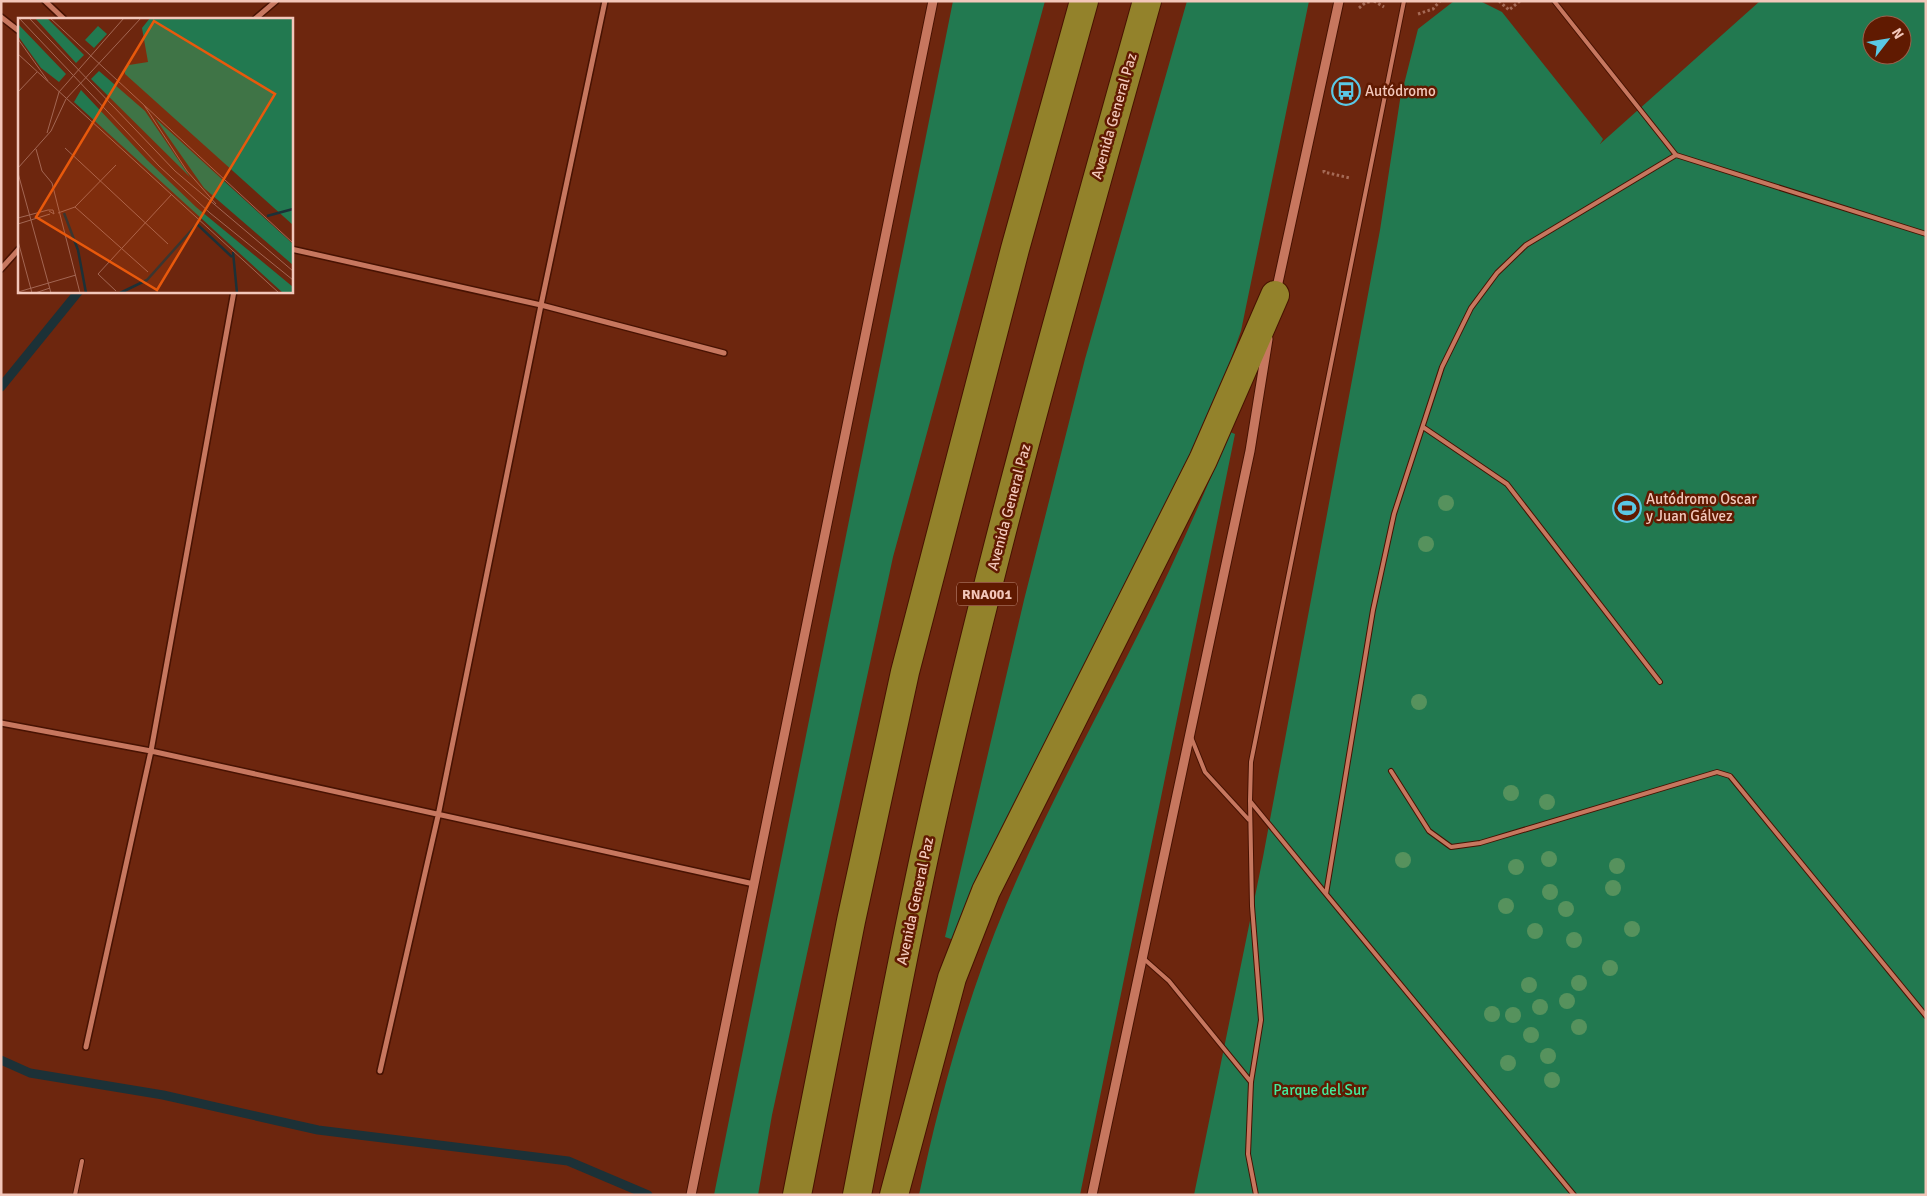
<svg xmlns="http://www.w3.org/2000/svg" width="1927" height="1196" font-family="Signika,sans-serif">
	<rect width="100%" height="100%" fill="#6d260e"/>
	<path fill="#227950" fill-rule="evenodd" d="M953,1H1045L893,557L772,1115L758,1195H714Z
		M1187,1H1309L1241,331L1197,455L957,941L945,937L1024,600L1085,359Z
		M1454,1H1480L1502,12L1603,139L1600,144L1760,1H1926V1195H1194L1263,857L1380,230L1400,100L1418,29ZM1872,25H1902V55H1872Z
		M1230,432L1235,434L1080,1195H919C940,1096 967,998 1006,905C1054,790 1117,682 1170,569C1191,524 1211,478 1230,432Z"/>
	<g fill="none" stroke-linecap="round" stroke-linejoin="round">
		<path stroke="#1c3137" stroke-width="9" d="M1,387L79,291
			M1,1060L30,1073L163,1095L318,1130L568,1161L648,1195"/>
		<defs>
			<path id="service" d="M1554,1L1676,155L1926,234
				M1423,427L1507,484L1660,682
				M1191,737L1205,772L1249,820
				M1391,771L1429,831L1451,847L1480,843L1717,772L1730,776L1926,1016
				M1250,801L1252,906L1261,1020L1251,1082L1248,1154L1256,1195
				M1326,894L1250,801L1251,762L1404,1
				M1143,958L1169,981L1251,1082
				M75,1195L82,1161
				M1574,1195L1326,894L1373,610L1394,514L1442,367L1471,308L1497,273L1526,245L1676,155"/>
			<path id="minor" d="M45,1L64,19
				M1,17L19,31
				M255,19L276,1
				M291,249L541,305L724,353
				M1,269L19,249
				M1,723L151,751L754,884
				M86,1047L151,751L234,291
				M380,1071L438,816L541,305L605,1"/>
			<path id="tertiary" d="M1276,292L1339,1
				M691,1195L933,1
				M1092,1195L1250,451L1268,339"/>
			<path id="motorway" d="M797,1195L851,921L905,672L1015,249L1084,1
				M857,1195C882,1065 906,936 935,807C996,536 1072,269 1147,1
				M894,1195L952,978L986,891L1203,460L1275,295"/>
		</defs>
		<use href="#service" stroke="#471202" stroke-width="6"/>
		<use href="#minor" stroke="#471202" stroke-width="8"/>
		<use href="#tertiary" stroke="#471202" stroke-width="11"/>
		<use href="#motorway" stroke="#471202" stroke-width="30"/>
		<path stroke="#a56a56" stroke-width="3" stroke-dasharray="2.5 2.5" stroke-linecap="butt" d="M1374,1L1384,7
			M1499,1L1509,10L1520,1
			M1359,8L1365,3L1372,1
			M1418,14L1433,9L1440,1
			M1324,170V172L1350,178"/>
		<use href="#service" stroke="#c7775f" stroke-width="4"/>
		<use href="#minor" stroke="#c7775f" stroke-width="5"/>
		<use href="#tertiary" stroke="#c7775f" stroke-width="9"/>
		<use href="#motorway" stroke="#93822b" stroke-width="28"/>
	</g>
	<g fill="#56925d">
		<circle cx="1446" cy="503" r="8"/>
		<circle cx="1426" cy="544" r="8"/>
		<circle cx="1419" cy="702" r="8"/>
		<circle cx="1511" cy="793" r="8"/>
		<circle cx="1547" cy="802" r="8"/>
		<circle cx="1549" cy="859" r="8"/>
		<circle cx="1403" cy="860" r="8"/>
		<circle cx="1617" cy="866" r="8"/>
		<circle cx="1516" cy="867" r="8"/>
		<circle cx="1613" cy="888" r="8"/>
		<circle cx="1550" cy="892" r="8"/>
		<circle cx="1506" cy="906" r="8"/>
		<circle cx="1566" cy="909" r="8"/>
		<circle cx="1632" cy="929" r="8"/>
		<circle cx="1535" cy="931" r="8"/>
		<circle cx="1574" cy="940" r="8"/>
		<circle cx="1610" cy="968" r="8"/>
		<circle cx="1579" cy="983" r="8"/>
		<circle cx="1529" cy="985" r="8"/>
		<circle cx="1567" cy="1001" r="8"/>
		<circle cx="1540" cy="1007" r="8"/>
		<circle cx="1492" cy="1014" r="8"/>
		<circle cx="1513" cy="1015" r="8"/>
		<circle cx="1579" cy="1027" r="8"/>
		<circle cx="1531" cy="1035" r="8"/>
		<circle cx="1548" cy="1056" r="8"/>
		<circle cx="1508" cy="1063" r="8"/>
		<circle cx="1552" cy="1080" r="8"/>
	</g>
	<defs>
		<symbol id="bus-ring" viewBox="-11 -11 22 22"><circle r="9.5" fill="#601a01" stroke="#5ac8e5" stroke-width="1.5"/><path d="M-5-6H5V4H4V6H2V4H-2V6H-4V4H-5ZM-3.5-4V0h7V-4ZM-3.5 1.2v1.5H-2V1.2ZM2 1.2v1.5H3.5V1.2Z" fill="#5ac8e5"/></symbol>
		<symbol id="stadium-ring" viewBox="-11 -11 22 22"><circle r="9.5" fill="#601a01" stroke="#5ac8e5" stroke-width="1.5"/><path d="M0-5a6.5 5 0 1 0 0 10a6.5 5 0 1 0 0-10ZM-3.5-1.8h7v3.6h-7Z" fill="#5ac8e5"/></symbol>
	</defs>
	<g fill-rule="evenodd">
		<use href="#bus-ring" x="1330" y="75" width="32" height="32"/>
		<use href="#stadium-ring" x="1611" y="492" width="32" height="32"/>
	</g>
	<g text-anchor="middle" dominant-baseline="central" stroke-width="5" stroke-linejoin="round" paint-order="stroke">
		<rect fill="#601a01" stroke="#c79382" stroke-width="1" x="957" y="582.5" width="60" height="23" rx="4"/>
		<g font-size="14" font-weight="bold" fill="#f3c7ba">
			<text x="987" y="594">RNA001</text>
		</g>
		<g font-size="15" fill="#f3c7ba" stroke="#601a01" text-anchor="start">
			<text x="1365" y="91">Autódromo</text>
			<text x="1646" y="499">Autódromo Oscar<tspan x="1646" dy="17">y Juan Gálvez</tspan></text>
		</g>
		<g font-size="15" fill="#f3c7ba" stroke="#601a01">
			<text transform="translate(1114 116) rotate(-74)">Avenida General Paz</text>
			<text transform="translate(1009 507) rotate(-75)">Avenida General Paz</text>
			<text transform="translate(915 901) rotate(-78)">Avenida General Paz</text>
		</g>
		<g font-size="15" fill="#43eb9d" stroke="#601a01">
			<text x="1320" y="1090">Parque del Sur</text>
		</g>
	</g>
	<g transform="translate(18 18)">
		<rect width="275" height="275" fill="#6d260e"/>
		<path d="M17,0H29L66,37L58,45ZM132,0H275V207L107,56V49L111,47L130,44L124,10ZM0,6L48,56L41,64L23,50L0,18ZM80,8L89,16L76,30L67,22ZM81,53L127,93L172,159L73,61ZM63,72L129,142L178,189L275,269V275H265L56,84ZM137,100L275,226V247L186,170Z" fill="#227950"/>
		<path fill="none" stroke="#1c3137" stroke-width="2.5" d="M46,195L60,232L68,275M249,198L275,191M215,234L219,275M102,275L129,262L179,206L214,239"/>
		<path fill="none" stroke="#a36653" stroke-width="1" d="M1,0L141,148L192,195L275,262M11,0L157,153L275,253M32,0L275,225M0,21L30,63M0,36L261,275M0,74L19,54M41,74L106,0M48,81L123,0M126,87L169,153L198,186M29,115L41,74M47,130L150,226M18,131L24,153L34,165L62,275M0,150L33,113L48,81M0,155L33,275M57,189L130,254M40,195L57,189L98,147M0,200L30,192H35L36,196L31,193M0,206L32,196M0,223L14,275M98,273L80,256L154,176M0,274L58,257M17,275L32,270"/>
		<path fill="#e8590c" fill-opacity="0.15" stroke="#e8590c" stroke-width="2.5" d="M136,3L257,76L139,272L18,199Z"/>
		<rect width="275" height="275" fill="none" stroke="#f3c7ba" stroke-width="2.5"/>
	</g>
	<rect width="1927" height="1196" fill="none" stroke="#f3c7ba" stroke-width="5"/>
	<g transform="translate(1887 40) rotate(59)"><circle r="24" fill="#601a01" stroke="#9b5f4b"/>
	<path d="M0-4L9 19L0 12L-9 19Z" fill="#5ac8e5"/>
	<text y="-8" font-size="14" font-weight="bold" text-anchor="middle" fill="#f3c7ba">N</text>
	</g>
</svg>
